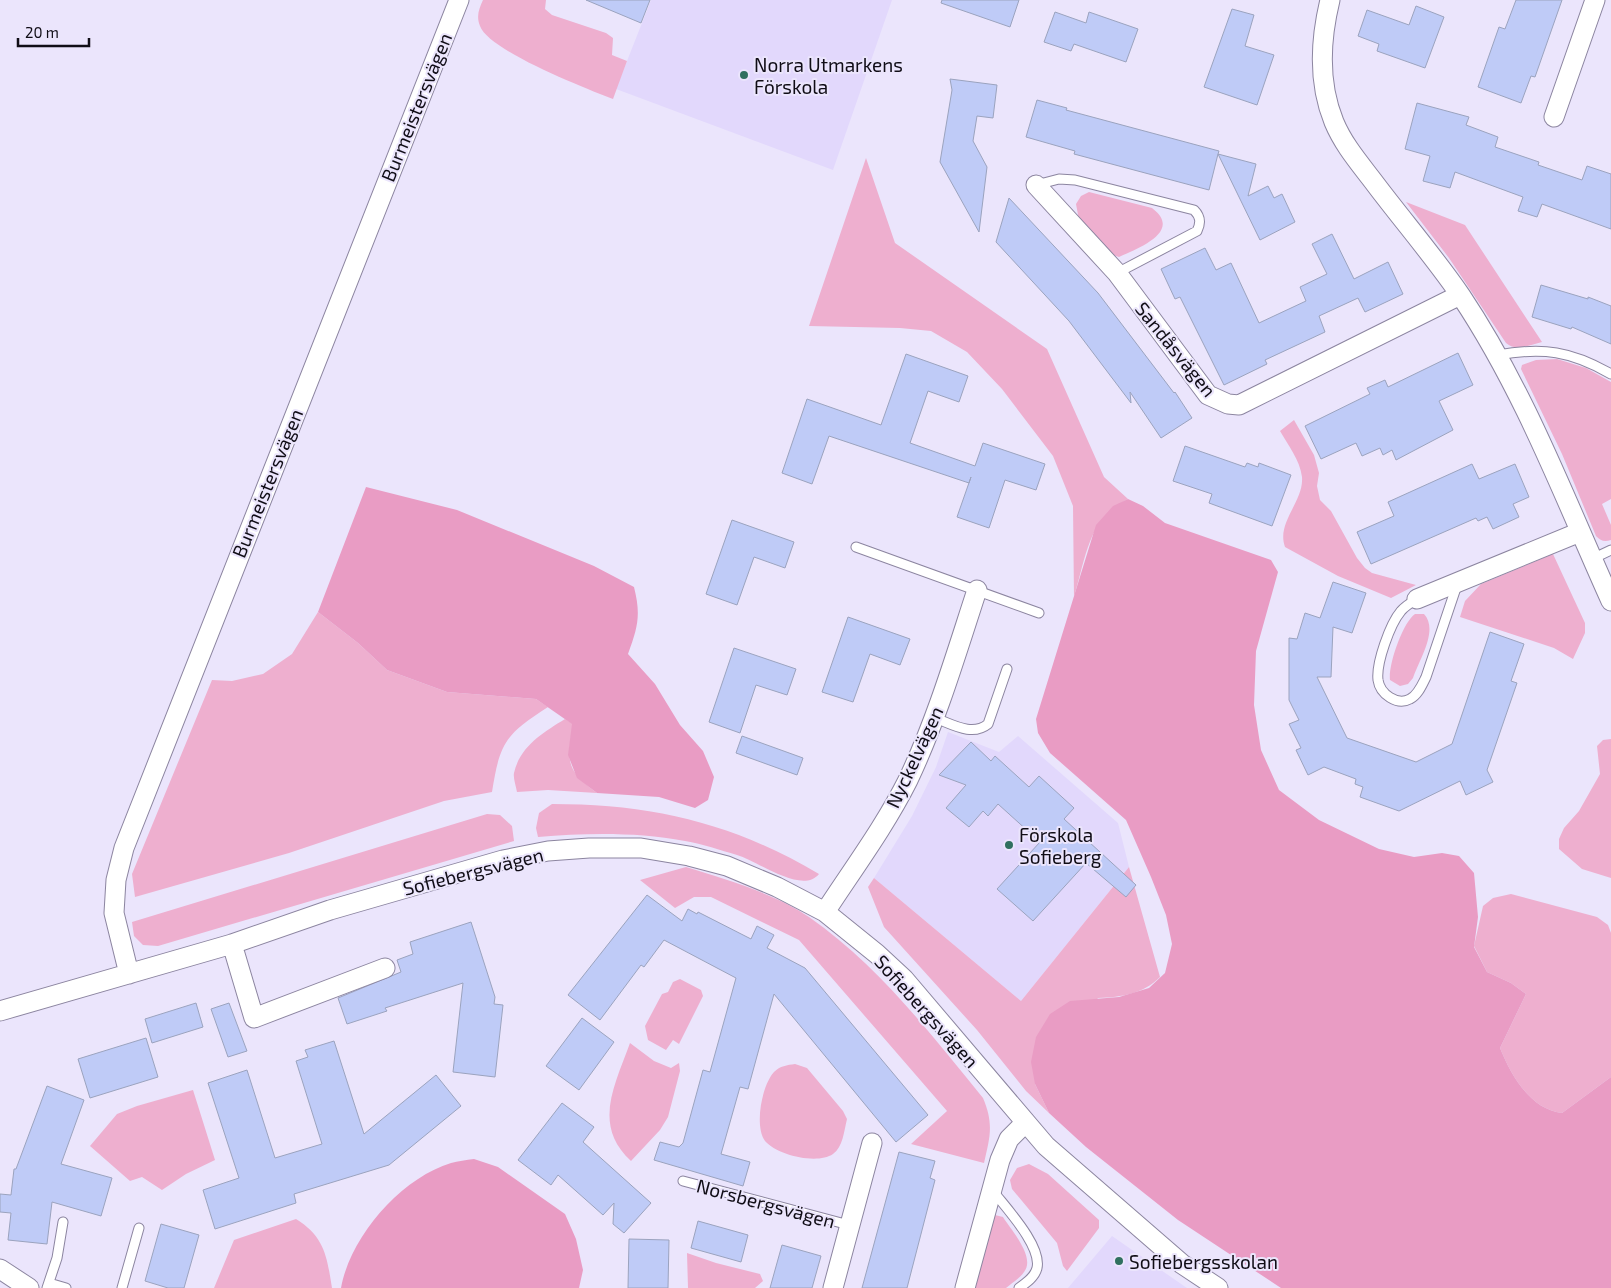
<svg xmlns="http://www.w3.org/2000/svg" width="1611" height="1288" font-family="'Exo 2',sans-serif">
	<rect width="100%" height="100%" fill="#ebe5fc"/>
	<path fill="#e2d8fc" d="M651,0H892L833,170L616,89Z
		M948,732L999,752L1018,736L1118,823L1129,867L1021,1001L874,878L912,816L936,767Z
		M1112,1236L1184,1286L1187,1288H1068Z"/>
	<path fill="#eeafcf" d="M483,0H546L545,9L552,15L606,33L613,38L612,55L627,61L613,99C587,89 489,51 480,26C476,16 479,9 483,0Z
		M866,158L895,243L1047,349L1104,477L1128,499C1088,519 1086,557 1074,597L1073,506L1053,456L1002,389L967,352L931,331L900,328L809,326Z
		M1089,192L1152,208C1184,232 1136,249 1119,257L1113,255L1079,220L1076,204L1081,196Z
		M1406,202L1465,225L1542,342C1530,345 1516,352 1506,343L1449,258Z
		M1557,359L1586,368L1611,382V499L1602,504L1611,525V540C1604,542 1601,541 1596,536L1562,454L1521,369L1522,365L1536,360Z
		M1294,420L1314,455L1319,473L1317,486L1320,500L1331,511L1357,558L1365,568L1372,573L1416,585L1391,598L1338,576L1285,547C1276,522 1304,502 1302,477C1300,460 1288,445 1280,431Z
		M1553,554L1585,623V633L1573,659L1554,648L1460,617L1465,601L1481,584Z
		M318,612L358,643L387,670L447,692L536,699L548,707C505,735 500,742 492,792L444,801L289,853L135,897L132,874L212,680L232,681L263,674L292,654Z
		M1415,614H1424C1439,630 1419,660 1413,678L1408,684L1400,686L1390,680C1388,665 1403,622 1415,614Z
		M565,719L573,724C567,762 565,769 597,793L548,790L517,792C516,786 513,778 514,773C520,746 544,732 565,719Z
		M1611,739V878L1582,869L1559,849V839L1564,828L1579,811L1600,774L1597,746L1603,740Z
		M552,804C652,804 733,823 819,874C802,895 758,861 737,855C720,850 703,844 685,841C636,832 587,833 538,837L536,828L539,813Z
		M487,814L500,815L512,826L514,841L158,946L143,945L134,936L132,922Z
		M686,867C725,879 776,894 809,917C879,966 930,1033 983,1098C994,1124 990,1137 984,1163L911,1144L947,1111L799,940L711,897H694L675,908L640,880Z
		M1129,867L1160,977C1143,994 1122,997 1098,998L1035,1084L1049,1113L1026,1091L977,1030L884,927L868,887L874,878L1021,1001Z
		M1511,894L1597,917L1608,925L1611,933V1077L1562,1113C1530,1109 1511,1075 1500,1048L1526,994L1511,983L1487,972L1474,946L1483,906L1493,898Z
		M680,979L701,990L703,996L679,1044L673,1040L666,1050L648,1040L645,1026L662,994L668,992L673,982Z
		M630,1043L654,1061L671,1068L679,1063L680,1071L668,1117L660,1130L631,1161C592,1125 615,1085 630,1043Z
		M795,1064L807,1068L843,1111L847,1119C844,1131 843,1147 833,1154C817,1165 777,1155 765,1141C754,1126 762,1085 774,1072C780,1066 787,1065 795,1064Z
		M193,1090L215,1160L186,1174L162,1190L142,1177L130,1181L90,1146L117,1114L137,1106Z
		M1029,1164L1048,1174L1099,1220V1228L1067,1271L1063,1266L1057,1243L1012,1189L1010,1180L1017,1168Z
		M995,1215L1003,1217C1011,1230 1036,1257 1024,1272C1020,1278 1012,1283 1006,1288H972L992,1220Z
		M296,1219C325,1237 327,1257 332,1288H214L234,1240Z
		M687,1253L716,1263L760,1274L763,1281L755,1288H688Z"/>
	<path fill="#e99cc4" d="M366,487L457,510L594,566L634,587C641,615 638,627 628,654L655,684L680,725L703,751L714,777L708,800L695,808L659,797L597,793L577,778L568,755L572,724L536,699L447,692L387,670L358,643L318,612Z
		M1128,499L1143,506L1165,523L1271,560L1278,572L1256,651L1254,705L1261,750L1279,790L1319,820L1379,849L1414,857L1442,853L1459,856L1474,873L1478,917L1474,947L1487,972L1511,983L1526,994L1500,1048C1511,1075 1530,1109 1562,1113L1611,1077V1288H1281L1178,1220L1086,1147L1049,1113L1035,1084L1031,1062L1036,1037L1050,1014L1070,1001L1119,997L1149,988L1165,973L1172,944L1166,915L1151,877L1126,820L1050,753L1038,733L1036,719L1096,525L1113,506Z
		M474,1159L498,1167L565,1214L576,1239L583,1270L579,1288H341C350,1237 401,1178 451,1163C458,1161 466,1160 474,1159Z"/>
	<path fill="#bfcbf7" stroke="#9ba3be" d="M586,0H650L641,23Z
		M942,0H1019L1010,27L941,3Z
		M1516,0H1562L1535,77L1531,76L1521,103L1478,87L1499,27L1505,29Z
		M1416,6L1444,17L1425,68L1377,51L1379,44L1358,36L1367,10L1409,25Z
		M1232,9L1254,15L1245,46L1274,55L1257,105L1204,87Z
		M1055,12L1086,23L1089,12L1138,29L1126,62L1074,44L1071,51L1044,42Z
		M950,79L997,85L993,118L977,116L973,141L987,167L979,232L940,162L952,90Z
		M1037,100L1067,108L1066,110L1219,151L1218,154L1256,164L1248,196L1268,186L1274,198L1282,194L1295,222L1260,240L1218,154L1209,190L1074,154L1075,151L1026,137Z
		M1417,103L1469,117L1466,125L1498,137L1495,147L1539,162L1538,165L1582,180L1587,166L1611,174V229L1542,204L1537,217L1518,211L1523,197L1455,172L1450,188L1423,181L1430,156L1405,149Z
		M1009,198L1098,293L1174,393L1175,392L1192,418L1161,438L1130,392L1131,403L1069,321L996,242Z
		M1332,234L1354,279L1388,262L1403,294L1365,312L1358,298L1319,316L1325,332L1265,360L1267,364L1224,385L1180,297L1175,299L1161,269L1205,248L1216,270L1231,263L1259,323L1306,301L1300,287L1327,274L1312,244Z
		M1541,285L1588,299V297L1611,306V344L1572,327L1571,329L1532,317Z
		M1458,353L1473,385L1439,401L1453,430L1396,460L1392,450L1383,455L1380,448L1362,456L1356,443L1321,459L1305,426L1370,394L1367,388L1385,380L1388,387Z
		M906,354L968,376L959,402L928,391L910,443L975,466L983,443L1045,464L1036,490L1005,480L989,528L957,517L971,477L969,483L829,436L812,484L782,473L807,399L881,425Z
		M1185,446L1245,467L1247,463L1258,467L1259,463L1291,475L1272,526L1209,503L1212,494L1173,481Z
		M1472,464L1479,479L1515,464L1529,497L1513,504L1519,517L1493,529L1487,517L1478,521L1476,518L1371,564L1357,532L1394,516L1388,502Z
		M732,520L794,542L785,568L754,557L737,605L706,594Z
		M1333,582L1366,593L1352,633L1333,627L1331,677H1317L1347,738L1416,762L1452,744L1490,632L1524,644L1511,681L1517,683L1487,770L1493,782L1466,795L1460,781L1399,811L1360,797L1363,787L1355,784L1356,779L1324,767L1308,775L1296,750L1301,748L1289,724L1299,720L1289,700V638L1297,639L1305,613L1320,618Z
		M848,617L910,639L900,665L870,654L853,702L822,692Z
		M734,648L796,669L787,695L756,685L740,733L709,722Z
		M742,736L803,758L797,775L736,753Z
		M971,742L991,761L995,756L1029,787L1039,776L1074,808L1064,819L1136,885L1126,897L1086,863L1033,921L997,889L1040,842L998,804L988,816L983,811L969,827L946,808L966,785L939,775Z
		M647,895L682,921L688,909L697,914L698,912L751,939L757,926L774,935L767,948L805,968L928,1115L896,1142L774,994L748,1089L740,1087L721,1154L750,1162L743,1186L654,1160L660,1142L679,1147L683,1143L703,1070L710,1072L736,978L664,940L644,967L641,965L600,1020L568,995Z
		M471,922L495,997L494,1004L503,1005L495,1077L453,1072L463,983L385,1008L387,1011L347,1024L338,998L401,972L397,960L413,954L410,942Z
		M196,1003L203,1027L152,1043L145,1019Z
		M229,1003L247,1051L228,1057L211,1009Z
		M582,1018L614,1042L579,1090L546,1066Z
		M146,1038L158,1077L90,1098L78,1059Z
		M334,1041L364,1134L436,1075L461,1106L389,1165L294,1194L296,1203L215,1229L203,1190L239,1178L208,1083L247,1070L275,1158L322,1144L296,1061L308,1057L305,1050Z
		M47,1086L84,1100L61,1164L112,1178L101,1216L52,1202L47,1244L8,1240L11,1213L0,1212V1194L11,1195L14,1169H16Z
		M562,1103L594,1127L583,1142L651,1203L624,1233L613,1224L614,1203L603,1215L558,1175L551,1185L518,1160Z
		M899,1152L935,1161L930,1178L935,1180L907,1288H862Z
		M698,1221L748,1235L741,1262L691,1248Z
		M161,1224L199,1235L184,1288H168L145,1281Z
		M629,1239L669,1240L668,1288H628Z
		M782,1245L821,1256L812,1288H770Z"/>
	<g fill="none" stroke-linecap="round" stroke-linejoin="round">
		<defs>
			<path id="lane" d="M1036,185L1059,179L1075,180L1194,210C1201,217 1201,223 1197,231L1117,273
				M1498,355C1543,347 1571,351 1611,374
				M856,547L1039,613
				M1592,559L1611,550
				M1417,599C1412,602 1405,606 1401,611C1390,624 1376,663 1378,680C1380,694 1397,706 1410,699C1418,695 1422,685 1426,677L1458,582
				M935,718C952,724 972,737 988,724L1007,669
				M683,1181L849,1225
				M993,1191C1006,1208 1042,1246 1037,1268C1035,1277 1026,1283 1019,1288
				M49,1283L66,1288
				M47,1288L57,1258L63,1222
				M122,1288L139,1228"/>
			<path id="street" d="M1330,0C1320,41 1318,83 1334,122C1344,146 1361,165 1376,185C1404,222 1435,258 1461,296C1525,392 1564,497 1611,601
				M1554,117L1595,0
				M1036,185L1117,273L1208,395L1228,404L1239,405L1460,295
				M1417,599L1580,532
				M825,912C853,869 885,826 908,780C937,719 956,654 977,590
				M232,944L254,1018L385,968
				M129,974L114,913L116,880L124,848L459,0
				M0,1011L232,944L330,910L503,860L548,851L589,848H641L689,856L727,866L777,887L825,912L877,954L904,979L1046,1146L1182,1264L1218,1288
				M0,1269L29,1288
				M833,1288L872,1143
				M965,1288L1000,1160L1009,1139L1025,1123"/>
		</defs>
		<use href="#lane" stroke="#8c85a0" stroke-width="11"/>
		<use href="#street" stroke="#8c85a0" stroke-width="21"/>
		<use href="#lane" stroke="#fff" stroke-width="9"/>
		<use href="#street" stroke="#fff" stroke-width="19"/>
	</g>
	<g fill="#30705f" stroke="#ebe5fc" stroke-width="2">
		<circle cx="744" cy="75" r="5"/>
		<circle cx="1009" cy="845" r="5"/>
		<circle cx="1119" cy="1261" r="5"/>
	</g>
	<g text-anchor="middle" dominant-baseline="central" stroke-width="4" stroke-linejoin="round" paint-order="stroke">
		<g font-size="19" fill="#100d16" stroke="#ebe5fc" text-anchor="start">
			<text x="754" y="64">Norra Utmarkens<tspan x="754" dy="22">Förskola</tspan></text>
			<text x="1019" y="834">Förskola<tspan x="1019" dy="22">Sofieberg</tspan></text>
			<text x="1129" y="1261">Sofiebergsskolan</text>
		</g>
		<g font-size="19" fill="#100d16" stroke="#ebe5fc">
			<text transform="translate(416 107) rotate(-68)">Burmeistersvägen</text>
			<text transform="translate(1176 349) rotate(51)">Sandåsvägen</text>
			<text transform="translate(267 483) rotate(-68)">Burmeistersvägen</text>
			<text transform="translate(914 757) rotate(-65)">Nyckelvägen</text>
			<text transform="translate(473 871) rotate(-14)">Sofiebergsvägen</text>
			<text transform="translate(927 1011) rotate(48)">Sofiebergsvägen</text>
			<text transform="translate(766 1203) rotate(15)">Norsbergsvägen</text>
		</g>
	</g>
	<path d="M18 38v8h71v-8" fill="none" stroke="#100d16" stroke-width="2.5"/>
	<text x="25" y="38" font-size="15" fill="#100d16" stroke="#ebe5fc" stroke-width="4" paint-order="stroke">20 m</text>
</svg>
